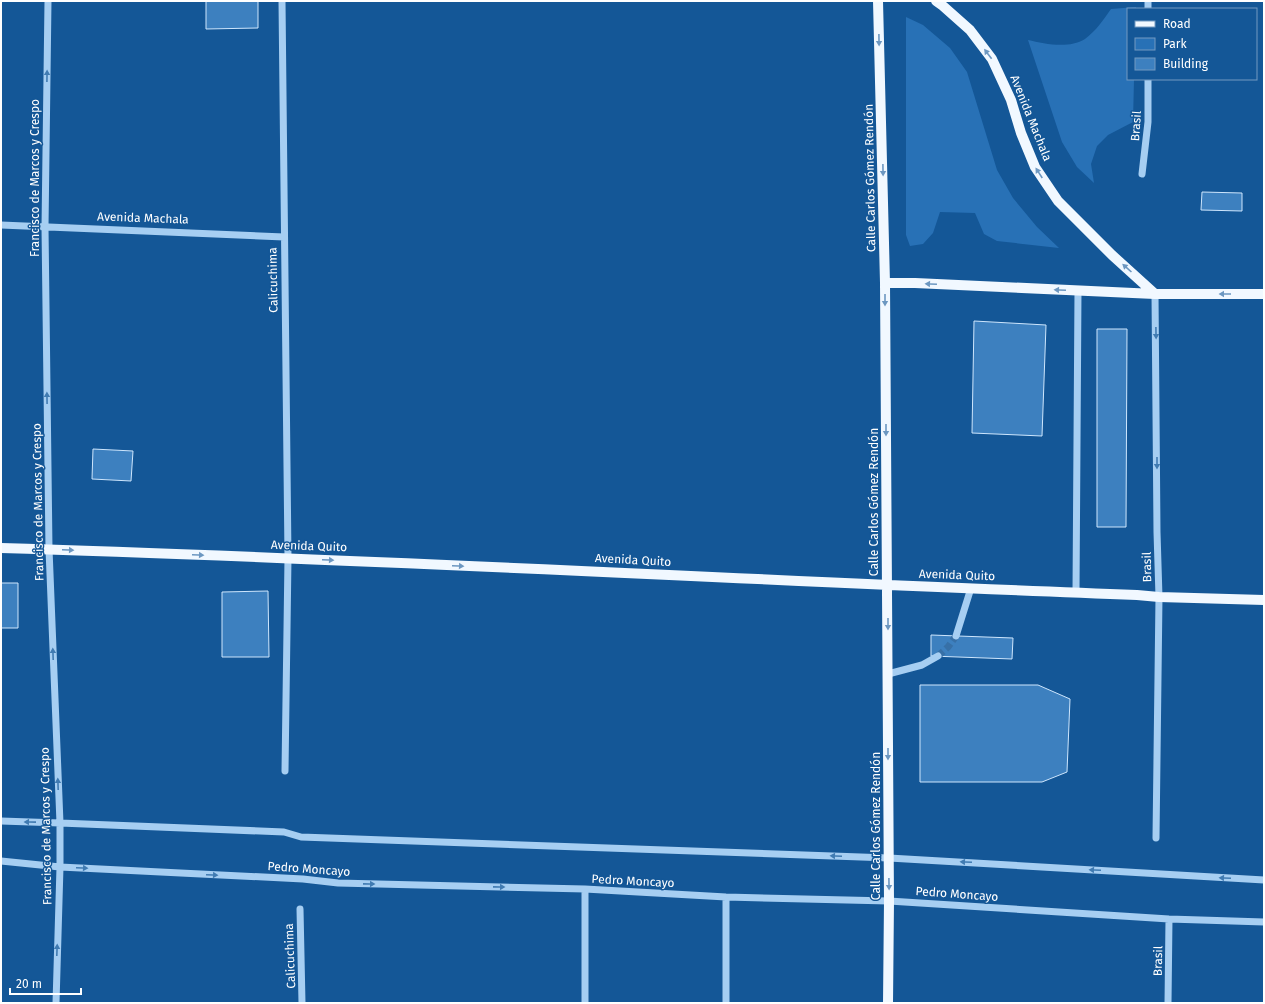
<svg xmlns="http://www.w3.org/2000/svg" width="1265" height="1004" font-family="'Fira Sans',sans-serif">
	<rect width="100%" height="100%" fill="#145797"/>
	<path fill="#2871b6" d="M1136,7V9H1128V79H1134L1133,122L1108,135L1097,146L1091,164L1094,183L1077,167L1062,142L1028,40C1045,44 1069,49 1085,39C1096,31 1104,19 1111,9Z
		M906,17L923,25L950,48L967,72L997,170L1013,198L1037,227L1059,248L997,241L984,234L975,213L940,212L933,233L923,244L910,246L906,235Z"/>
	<path fill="#3d80bf" stroke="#cee6fd" d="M206,1H258V28L206,29Z
		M1202,192L1242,193V211L1201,210Z
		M974,321L1046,325L1042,436L972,433Z
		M1097,329H1127L1126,527H1097Z
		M93,449L133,451L131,481L92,479Z
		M1,583H18V628H1Z
		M268,591L269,657H222V592Z
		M931,635L1013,638L1012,659L931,656Z
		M920,685H1038L1070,699L1067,772L1042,782H920Z"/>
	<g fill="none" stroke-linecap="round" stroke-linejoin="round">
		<path stroke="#3770a7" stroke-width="7" stroke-dasharray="7 3.5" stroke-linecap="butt" d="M938,656L948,647L956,636"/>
		<path stroke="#a6cef2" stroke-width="7" d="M48,1L45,227L49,549L60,823V867L56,1003
			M282,1L288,558L285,771
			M1148,1V9
			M1142,174L1148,122V79
			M1,225L284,237
			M1155,294L1157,532L1159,597L1156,838
			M1076,592L1078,291
			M956,636L971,588
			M888,674L922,665L938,656
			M1,821L60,823L284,832L301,837L889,858L1264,880
			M1,861L60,867L303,879L338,883L585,889L726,897L889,901L1169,919L1264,922
			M300,909L302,1003
			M585,1003V889
			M726,1003V897
			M1168,1003L1169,919"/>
		<path stroke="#f1f8ff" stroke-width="10" d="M878,1L885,283L889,901L888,1003
			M936,1L943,6L970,30L992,59L1011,100L1021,133L1035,167L1058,201L1112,255L1155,294
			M885,283H915L1155,294H1264
			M1,548C380,559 758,581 1137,595L1159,597L1264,600"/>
	</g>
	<defs><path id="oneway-solid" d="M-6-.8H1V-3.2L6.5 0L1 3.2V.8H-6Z"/></defs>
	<g fill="#6c97c1">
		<use href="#oneway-solid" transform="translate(879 40) rotate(89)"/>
		<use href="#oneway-solid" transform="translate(988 54) rotate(-127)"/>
		<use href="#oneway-solid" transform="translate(883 170) rotate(89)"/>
		<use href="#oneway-solid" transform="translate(1039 173) rotate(-123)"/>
		<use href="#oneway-solid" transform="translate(1127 268) rotate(-138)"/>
		<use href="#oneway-solid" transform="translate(931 284) rotate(-177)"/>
		<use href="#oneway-solid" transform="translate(1060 290) rotate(-177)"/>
		<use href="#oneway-solid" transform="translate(1225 294) rotate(180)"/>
		<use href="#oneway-solid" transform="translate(885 300) rotate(90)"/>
		<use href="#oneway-solid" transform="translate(886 430) rotate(90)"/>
		<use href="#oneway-solid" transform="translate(68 550) rotate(2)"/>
		<use href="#oneway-solid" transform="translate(198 555) rotate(2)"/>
		<use href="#oneway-solid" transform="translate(328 560) rotate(3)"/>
		<use href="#oneway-solid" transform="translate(458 566) rotate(3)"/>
		<use href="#oneway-solid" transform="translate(888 624) rotate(90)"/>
		<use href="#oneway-solid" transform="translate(888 754) rotate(90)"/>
		<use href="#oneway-solid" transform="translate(889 884) rotate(89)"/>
	</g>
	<g fill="#407bb2">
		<use href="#oneway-solid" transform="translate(47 76) rotate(-89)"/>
		<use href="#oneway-solid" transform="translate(1156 333) rotate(89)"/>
		<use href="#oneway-solid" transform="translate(47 398) rotate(-91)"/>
		<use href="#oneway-solid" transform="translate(1157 463) rotate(90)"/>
		<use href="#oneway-solid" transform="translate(53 654) rotate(-92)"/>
		<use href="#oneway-solid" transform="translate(58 784) rotate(-92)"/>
		<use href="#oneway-solid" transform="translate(30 822) rotate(-179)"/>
		<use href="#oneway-solid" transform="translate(836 856) rotate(-178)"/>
		<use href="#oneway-solid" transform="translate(966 862) rotate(-177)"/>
		<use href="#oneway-solid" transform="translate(82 868) rotate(3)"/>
		<use href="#oneway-solid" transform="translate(1095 870) rotate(-177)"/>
		<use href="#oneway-solid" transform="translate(212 875) rotate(3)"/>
		<use href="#oneway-solid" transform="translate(1225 878) rotate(-177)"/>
		<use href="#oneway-solid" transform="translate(369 884) rotate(1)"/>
		<use href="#oneway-solid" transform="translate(499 887) rotate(1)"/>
		<use href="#oneway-solid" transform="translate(57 950) rotate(-88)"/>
	</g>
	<g text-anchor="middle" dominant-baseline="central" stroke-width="3" stroke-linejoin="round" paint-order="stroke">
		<g font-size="12" fill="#fff" stroke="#145797">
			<text transform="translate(1031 118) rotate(68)">Avenida Machala</text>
			<text transform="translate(1136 126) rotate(-86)">Brasil</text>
			<text transform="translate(35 178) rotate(-90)">Francisco de Marcos y Crespo</text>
			<text transform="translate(870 178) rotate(-91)">Calle Carlos Gómez Rendón</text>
			<text transform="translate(143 218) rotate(2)">Avenida Machala</text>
			<text transform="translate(273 280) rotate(-91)">Calicuchima</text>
			<text transform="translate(38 502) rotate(-91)">Francisco de Marcos y Crespo</text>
			<text transform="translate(874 502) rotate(-90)">Calle Carlos Gómez Rendón</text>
			<text transform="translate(309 546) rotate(2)">Avenida Quito</text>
			<text transform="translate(633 560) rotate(3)">Avenida Quito</text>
			<text transform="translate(1147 567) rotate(-91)">Brasil</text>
			<text transform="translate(957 575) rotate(2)">Avenida Quito</text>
			<text transform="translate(46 826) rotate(-91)">Francisco de Marcos y Crespo</text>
			<text transform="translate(876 826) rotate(-90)">Calle Carlos Gómez Rendón</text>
			<text transform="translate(309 869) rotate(4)">Pedro Moncayo</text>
			<text transform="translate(633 881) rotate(3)">Pedro Moncayo</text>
			<text transform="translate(957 894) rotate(4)">Pedro Moncayo</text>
			<text transform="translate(290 956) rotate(-92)">Calicuchima</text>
			<text transform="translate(1158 961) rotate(-89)">Brasil</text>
		</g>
	</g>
	<rect width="1265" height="1004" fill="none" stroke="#ffffff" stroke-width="4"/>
	<rect x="1127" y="8" width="130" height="72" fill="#145797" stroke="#729ac1"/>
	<rect x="1135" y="21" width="20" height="6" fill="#f1f8ff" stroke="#729ac1"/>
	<text x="1163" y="28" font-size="12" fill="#ffffff">Road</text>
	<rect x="1135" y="38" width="20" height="12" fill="#2871b6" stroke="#729ac1"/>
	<text x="1163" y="48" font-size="12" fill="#ffffff">Park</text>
	<rect x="1135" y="58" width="20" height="12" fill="#3d80bf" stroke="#729ac1"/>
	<text x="1163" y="68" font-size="12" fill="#ffffff">Building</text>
	<path d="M10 988v6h71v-6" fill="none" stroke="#ffffff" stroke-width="2"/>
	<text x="16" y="988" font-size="12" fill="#ffffff" stroke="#145797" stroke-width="3" paint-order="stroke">20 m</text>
</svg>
